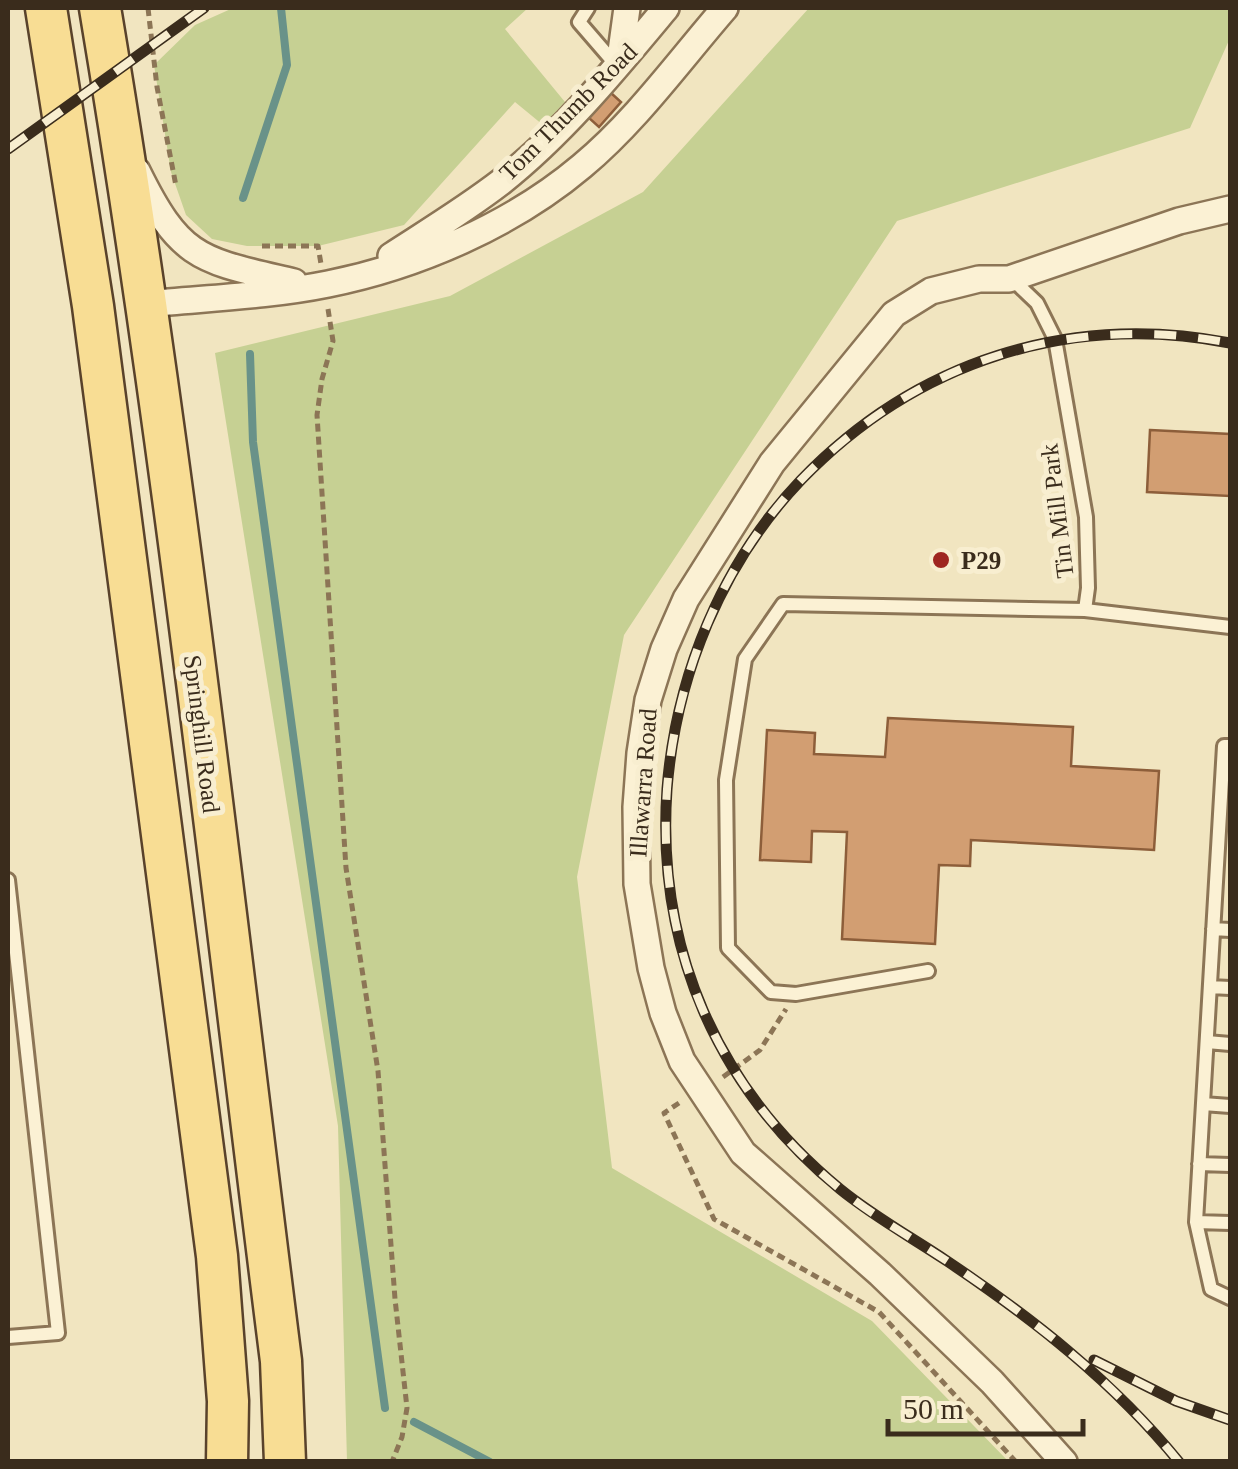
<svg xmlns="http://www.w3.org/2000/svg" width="1238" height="1469" font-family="Georgia,serif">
	<rect width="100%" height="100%" fill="#f1e5c0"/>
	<path fill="#c6d093" d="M233,8H528L505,29L565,102L543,125L515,102L404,225L318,246H247L212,239L186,215L171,172L154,65L195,25Z
		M809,8H1230V38L1190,128L897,221L624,635L577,877L612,1168L872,1321L1008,1461H347L338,1126L215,353L450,296L643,192Z"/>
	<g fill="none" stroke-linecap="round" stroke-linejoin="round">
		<path stroke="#699289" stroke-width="8" d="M243,198L287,65L281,8
			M250,354L253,442L385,1408
			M414,1422L490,1462"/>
	</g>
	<path fill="#d29e72" stroke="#8d5e3a" stroke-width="2.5" d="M611,93L621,102L599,127L589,118Z
		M1150,430L1230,434V496L1147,492Z
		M888,718L1073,727L1071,766L1159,771L1154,850L971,840L970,866L939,865L935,944L842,939L847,832L812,831L811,862L760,860L767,730L815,733L814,754L885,757Z"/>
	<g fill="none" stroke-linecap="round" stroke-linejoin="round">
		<defs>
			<path id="lane" d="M588,8L579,22L617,66
				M1012,279L1037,303L1055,339L1086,517L1088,588L1085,610L1230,627
				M1230,746H1224L1196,1222L1211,1289L1230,1298
				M8,880L58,1333L8,1337
				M1213,929L1230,930
				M928,971L796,994L771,992L728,948L726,780L745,659L783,604L1085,610
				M1210,987L1230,988
				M1207,1042L1230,1044
				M1203,1104L1230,1106
				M1199,1164L1230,1165
				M1196,1222L1230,1223"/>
			<path id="street" d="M620,59L627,8
				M137,171C181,261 201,260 294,282
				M391,256C428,232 466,209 501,182C563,133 616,68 666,8
				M147,304C207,298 269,296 328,284C418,266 512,225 582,166C636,121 679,61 725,8
				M1064,1462L992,1382L880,1274L743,1153L682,1061L663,1013L651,968L637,884L636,807L640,753L648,700L664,649L686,599L772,463L894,314L931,291L979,279H1009L1179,221L1230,209"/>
			<path id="primary" d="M46,8L93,306L217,1256L228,1401L227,1462
				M100,8C175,456 224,910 281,1361L285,1462"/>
		</defs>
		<use href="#lane" stroke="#8c7556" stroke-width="18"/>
		<use href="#street" stroke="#8c7556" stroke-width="30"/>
		<use href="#primary" stroke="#59422b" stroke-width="45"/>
		<path stroke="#8c7556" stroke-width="5" stroke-dasharray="8 5" stroke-linecap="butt" d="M148,8L157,87L176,186
			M262,246H318L321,264
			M328,309L333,341L322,379L317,415L346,868L378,1071L395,1299L407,1408L402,1437L392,1462
			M723,1077L760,1050L786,1009
			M679,1103L664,1113L714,1219L879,1312L1016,1462"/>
		<use href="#lane" stroke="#fbf1d4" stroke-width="12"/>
		<use href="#street" stroke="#fbf1d4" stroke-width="25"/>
		<use href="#primary" stroke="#f8dd94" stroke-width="40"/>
		<defs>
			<path id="rail" d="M8,149L204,8
				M1094,1360L1176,1401L1230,1420
				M1179,1462C1114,1382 1032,1318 947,1261C911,1237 873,1216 840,1189C717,1088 656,948 667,789C676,675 722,563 801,480C916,361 1069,312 1230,343"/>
		</defs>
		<use href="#rail" stroke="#3a2c1c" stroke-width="11"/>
		<use href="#rail" stroke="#f8eed0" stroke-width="8" stroke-dasharray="22" stroke-linecap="butt"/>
	</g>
	<circle fill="#9f2621" stroke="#f8eed0" stroke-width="4" cx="941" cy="560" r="10"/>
	<g text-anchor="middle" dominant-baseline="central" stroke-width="10" stroke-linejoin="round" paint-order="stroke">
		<g font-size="25" fill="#3a2c1c" stroke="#f8eed0">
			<text transform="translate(568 112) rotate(-45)">Tom Thumb Road</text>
			<text transform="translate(1057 511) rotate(-97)">Tin Mill Park</text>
			<text transform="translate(202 734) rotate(83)">Springhill Road</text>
			<text transform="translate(643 783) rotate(-86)">Illawarra Road</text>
		</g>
		<g font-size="25" font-weight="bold" fill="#3a2c1c" stroke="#f8eed0" text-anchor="start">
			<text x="961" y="560">P29</text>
		</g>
	</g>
	<rect width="1238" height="1469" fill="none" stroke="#3a2c1c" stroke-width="20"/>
	<path d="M888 1419v15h195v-15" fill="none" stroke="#3a2c1c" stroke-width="5"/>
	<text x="903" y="1419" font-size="30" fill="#3a2c1c" stroke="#f8eed0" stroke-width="8" paint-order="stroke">50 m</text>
</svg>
